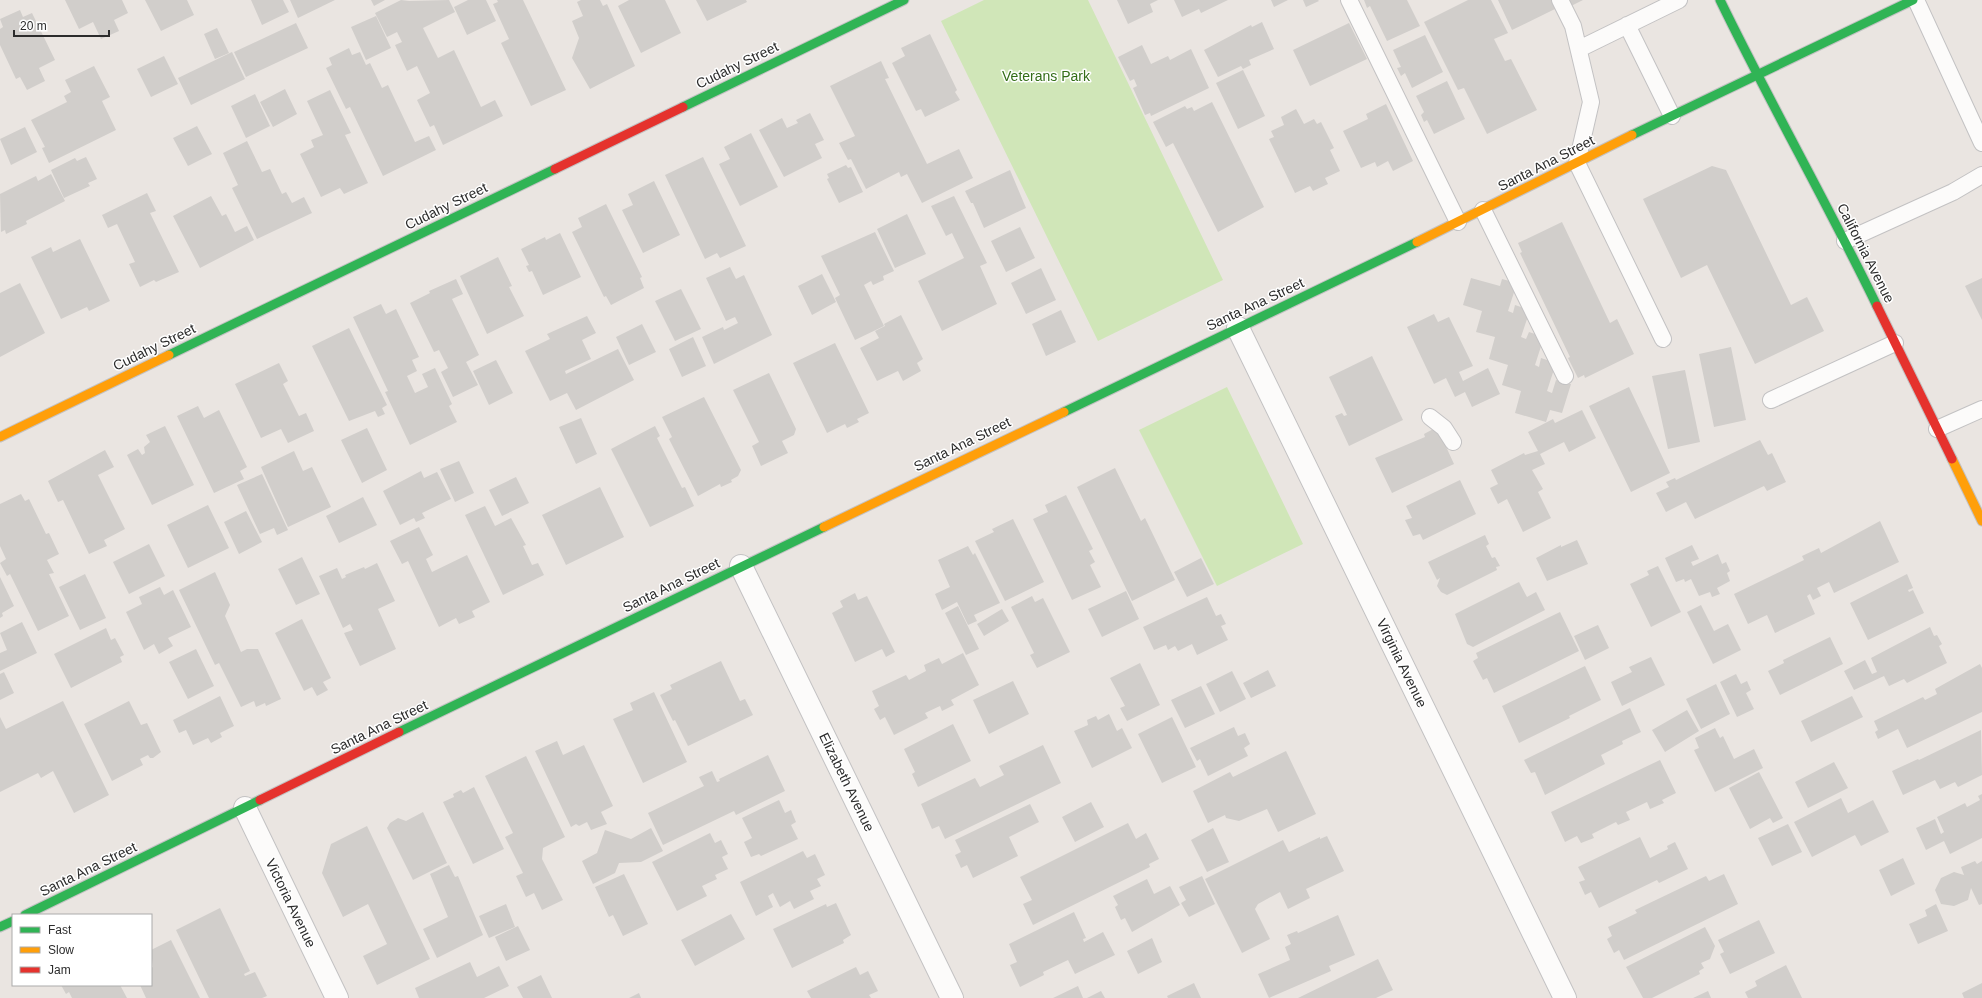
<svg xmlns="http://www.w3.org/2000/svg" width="1982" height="998" font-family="Helvetica,sans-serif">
	<rect width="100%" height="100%" fill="#eae5e1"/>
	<path fill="#d0e6b8" d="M984,0H1088L1223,280L1098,341L941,21Z
		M1227,387L1303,544L1217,586L1139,430Z"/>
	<path fill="#d1cecb" d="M65,0H122L128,13L114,20L119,31L101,39L93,22L79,29Z
		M145,0H187L194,15L161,31Z
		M251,0H283L289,12L262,25Z
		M290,0H335L298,18Z
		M371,0H385L374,6Z
		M401,0L409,1L449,0L455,12L423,28L438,58L454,50L481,107L495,100L503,116L443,145L434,125L430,127L417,100L430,93L417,66L407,71L395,45L402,42L397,32L387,37L375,13Z
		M468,0H486L496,21L467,35L454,7Z
		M497,0H523L566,90L531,106L501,43L509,39L493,4L498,2Z
		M581,0H600L603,6L607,4L635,66L590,89L572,58L579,38L572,21L583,16L577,2Z
		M629,0H665L681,33L641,53L618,6Z
		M696,0H746L747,2L707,21Z
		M1117,0H1158L1150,4L1153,12L1128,24Z
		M1174,0H1228L1201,13L1199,9L1182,17Z
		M1271,0H1288L1274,7Z
		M1303,0H1318L1319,1L1306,7Z
		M1364,0H1407L1420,26L1387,41L1370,6L1367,8Z
		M1468,0H1491L1508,33L1494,39L1505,61L1511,59L1537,110L1487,134L1464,88L1458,90L1424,22Z
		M1498,0H1551L1555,9L1512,30Z
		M1569,0H1583L1571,6Z
		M20,10L23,17L32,13L55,60L39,68L45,81L27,90L20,77L16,79L0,45V29L3,27L0,19Z
		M376,16L391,48L366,60L351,27Z
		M1262,22L1274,49L1249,60L1251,65L1243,69L1241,66L1218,77L1204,50L1251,25L1252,27Z
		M296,23L308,48L246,77L234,52Z
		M1349,23L1367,59L1310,86L1293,50Z
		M217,28L229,53L215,59L204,34Z
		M930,34L957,90L955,92L960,100L925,117L921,109L916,111L892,63L905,56L901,48Z
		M1425,35L1443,72L1412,88L1405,73L1401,76L1397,68L1401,67L1393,50Z
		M1142,45L1151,64L1168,56L1170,60L1191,49L1209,88L1151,116L1150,113L1145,115L1133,88L1137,86L1134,79L1130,81L1118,57Z
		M349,48L352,55L360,52L366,65L370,63L382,88L388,85L415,142L429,136L436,150L383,176L350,107L346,109L326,68L332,65L329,58Z
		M232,52L245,79L191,105L178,78Z
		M164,56L178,84L151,97L137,69Z
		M881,61L889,78L885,79L927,164L959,149L973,178L922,203L907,174L901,177L899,172L866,189L851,159L848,160L839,143L855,136L830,86Z
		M94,66L110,97L102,101L116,130L49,163L42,148L45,147L31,120L67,102L64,96L71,92L65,80Z
		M1243,70L1265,116L1238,129L1216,83Z
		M1447,81L1465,119L1434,134L1427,120L1424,122L1421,115L1424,112L1416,96Z
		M285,89L297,114L273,127L260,102Z
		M330,90L351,133L345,135L368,183L344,194L340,188L321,197L300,154L314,147L311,140L323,135L307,101Z
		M255,94L270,126L246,138L231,106Z
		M1212,102L1264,207L1218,232L1173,143L1166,147L1153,122L1185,106L1187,109L1192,107L1194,111Z
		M1386,104L1413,161L1393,171L1388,161L1377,167L1375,162L1361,168L1343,131L1368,119L1366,114Z
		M1296,109L1304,124L1314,119L1317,124L1321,122L1334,148L1330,150L1340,171L1325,178L1328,184L1313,191L1310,186L1295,193L1269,139L1274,137L1271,131L1284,125L1281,117Z
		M810,113L824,140L815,144L822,158L784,177L759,130L782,118L787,128L798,123L796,120Z
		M197,126L212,154L188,166L173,138Z
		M25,127L37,152L11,165L0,139Z
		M751,133L778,187L740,206L719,164L730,159L724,147Z
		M247,141L262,172L270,169L282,194L286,192L292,203L304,197L312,213L257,239L232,188L238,185L223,153Z
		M86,157L97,179L88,183L90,186L64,198L51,170L75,158L77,161Z
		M703,157L746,246L720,258L717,253L705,259L665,175Z
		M846,165L848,168L851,167L863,192L839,203L827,179L829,178L827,174Z
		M1712,166L1726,170L1791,305L1807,297L1824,331L1755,364L1707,265L1681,278L1643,199Z
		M1010,170L1026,208L984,228L973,203H971L965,191Z
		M51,174L65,201L26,221L27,224L6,234L5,230L1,232L0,194L36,176L38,181Z
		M654,181L680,235L643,253L622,210L633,205L628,194Z
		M147,193L156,211L150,213L179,272L156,282L154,280L140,287L129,264L135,262L117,224L108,228L102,215Z
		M211,196L222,216L226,214L235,232L247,226L254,240L200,268L173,216Z
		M954,196L987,263L980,266L997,304L942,331L918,281L964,258L952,233L946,236L931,206Z
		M606,204L642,277L640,278L644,288L611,305L606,296L604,297L572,232L582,227L578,218Z
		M907,214L926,254L895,268L877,229Z
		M1562,222L1610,323L1617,319L1634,354L1585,378L1584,375L1578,378L1568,358L1570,357L1520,253L1522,252L1518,243Z
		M1020,227L1035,258L1006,272L991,241Z
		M875,232L894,271L883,276L884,280L873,285L871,281L864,285L884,326L855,340L835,298L840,295L821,256Z
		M560,233L581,277L543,295L532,271L529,272L526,266L529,265L521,249L545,237L546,240Z
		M80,239L110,301L89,311L87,307L61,319L31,257L51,247L53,252Z
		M498,257L512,286L509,287L524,316L487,334L460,276Z
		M730,267L736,279L744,275L772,335L714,364L702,337L723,327L724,330L738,323L735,317L726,321L706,278Z
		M1041,268L1056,300L1026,314L1011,283Z
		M822,274L836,302L812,315L798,286Z
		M1471,278L1500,286L1502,279L1517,283L1508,311L1513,313L1515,305L1530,310L1521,337L1526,339L1529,332L1544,337L1535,365L1539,367L1541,358L1556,363L1547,391L1552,393L1556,380L1571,384L1562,413L1550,410L1546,422L1515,413L1521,391L1502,385L1508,365L1489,359L1495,337L1476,332L1482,311L1463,305Z
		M1982,278V320L1965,286Z
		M456,279L463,294L452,299L479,355L466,362L478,385L453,397L441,372L448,368L439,350L434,352L410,303L430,293L429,291Z
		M20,283L45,333L0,357V293Z
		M681,289L701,329L675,341L655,301Z
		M381,304L386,314L396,309L419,357L412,360L417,371L407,376L415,393L428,387L422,374L435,368L452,404L449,406L457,422L410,445L385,392L388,391L353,317Z
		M1061,310L1076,342L1046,356L1032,324Z
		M1434,314L1438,322L1449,317L1473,366L1459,372L1463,381L1488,368L1500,394L1472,407L1465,392L1455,397L1446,378L1434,384L1407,327Z
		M901,315L923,359L917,363L921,371L903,381L898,371L877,381L860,348L879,338L875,331L885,326L884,324Z
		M587,316L596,333L582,340L591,359L565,371L566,374L618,349L634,380L576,410L567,393L550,401L525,351L550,339L547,334Z
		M642,324L656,352L629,365L616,337Z
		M349,328L387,405L382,408L385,414L378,417L375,411L349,421L312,346Z
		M693,337L706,366L682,377L669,349Z
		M835,343L869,413L857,419L859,422L847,428L845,424L827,433L793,363Z
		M1731,347L1746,420L1714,427L1699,354Z
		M1372,356L1403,420L1349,446L1335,416L1342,413L1344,416L1347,415L1329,377Z
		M496,360L513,393L489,405L473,371Z
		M279,363L288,381L283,384L299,416L306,413L314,431L288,443L281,429L261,438L235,384Z
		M1685,370L1700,442L1668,449L1652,376Z
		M769,373L796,429L794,435L782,441L788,453L761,466L752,446L759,442L733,390Z
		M1629,387L1670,473L1631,492L1589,406Z
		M704,397L741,470L738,476L731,480L732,482L721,487L720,484L698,496L669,439L672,437L662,417Z
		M198,406L204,418L219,410L247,467L240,471L244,479L214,493L177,416Z
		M1582,410L1596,438L1569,452L1564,442L1540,454L1545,464L1532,470L1543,489L1538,492L1551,518L1523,532L1507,499L1498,504L1490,488L1498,484L1491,470L1524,453L1525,455L1538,451L1528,432L1553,419L1555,423Z
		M581,418L597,454L576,464L559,427Z
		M165,426L194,485L152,505L127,455L138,449L142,455L145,453L144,447L150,442L146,435Z
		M655,426L660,436L657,438L682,488L685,487L694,506L650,527L611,449Z
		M1437,427L1454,464L1392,493L1375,458L1425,437L1424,434Z
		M367,428L387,470L362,483L341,440Z
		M1760,440L1768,455L1772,453L1786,482L1767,491L1764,486L1695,519L1686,502L1666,512L1656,493L1669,487L1666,482L1675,478L1676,480Z
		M105,450L114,467L98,475L125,529L104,540L107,546L89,554L63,500L58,502L48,481Z
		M294,451L303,471L312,467L331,507L288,527L261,467Z
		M459,461L474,493L455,502L440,469Z
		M1115,468L1141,521L1145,518L1175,580L1132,601L1077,487Z
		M421,471L424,478L437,472L451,499L422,513L425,518L416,522L414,518L400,525L383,491Z
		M262,474L288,530L277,535L274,528L260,534L237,485Z
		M516,477L529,503L502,516L489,490Z
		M1460,480L1476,514L1423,540L1420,534L1413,536L1405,520L1412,518L1406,506Z
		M600,487L624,537L566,565L542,515Z
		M21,494L25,501L29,499L46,534L49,533L59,554L47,560L54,573L49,574L69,616L38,631L10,574L7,576L0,563L6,559L0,546V504Z
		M1066,495L1093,549L1089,551L1095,562L1090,565L1101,587L1072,600L1033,519L1048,512L1045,505Z
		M363,497L377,525L339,543L326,516Z
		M208,505L229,548L188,568L167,525Z
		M485,506L495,526L511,518L526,545L523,546L532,565L538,563L544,575L503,595L465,515Z
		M246,511L262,542L239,554L224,522Z
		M1013,519L1044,582L1005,601L975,541L994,532L992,529Z
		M1880,521L1899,562L1834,593L1829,582L1817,588L1821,596L1813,600L1810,594L1807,596L1815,614L1775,633L1767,615L1748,624L1734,594L1804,560L1802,556L1819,548L1821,553Z
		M419,527L433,555L426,559L432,572L467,555L490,602L472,611L475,617L459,624L456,618L439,627L408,561L402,564L390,541Z
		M1485,535L1489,544L1486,546L1492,558L1495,557L1500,566L1496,567L1497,570L1447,595L1441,592L1437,586L1440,578L1437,580L1428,562Z
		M1577,540L1588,564L1547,581L1536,558L1561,545V547Z
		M149,544L165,576L129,594L113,562Z
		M1692,545L1699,559L1691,562L1693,566L1718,554L1722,564L1726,562L1730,571L1727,573L1730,581L1717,588L1720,594L1712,597L1710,592L1699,596L1691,579L1685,582L1684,579L1676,582L1665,558Z
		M968,546L973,555L975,553L1000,603L974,615L977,621L968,625L957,602L942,610L935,594L950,587L938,560Z
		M302,557L320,594L296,605L278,569Z
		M1201,558L1214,584L1187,597L1174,572Z
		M377,563L395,601L378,609L396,649L360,666L344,633L353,630L350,624L343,628L319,576L337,568L342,579L346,577L345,575L364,567L365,569Z
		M1658,566L1681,612L1651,627L1630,584L1649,575L1647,571Z
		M215,572L230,605L225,616L241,652L247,649H258L281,699L266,706L265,703L256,707L254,701L241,707L219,663L215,665L179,590Z
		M85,574L106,618L80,630L59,587Z
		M1907,574L1913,588L1908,590L1909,592L1913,590L1924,613L1868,640L1850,603Z
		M0,577L14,606L2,613L3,616L0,618Z
		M1519,582L1527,597L1536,592L1545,610L1473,647L1467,644L1455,614Z
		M160,587L164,595L173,590L191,627L168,638L173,646L159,654L154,644L144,650L126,612L142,604L139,597Z
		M1126,591L1139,619L1102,637L1088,609Z
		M855,593L858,600L867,596L895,652L886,657L882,649L855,662L832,613L843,607L840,601Z
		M1032,596L1035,602L1043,598L1070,652L1037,668L1030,655L1034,653L1011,607Z
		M1207,597L1216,616L1221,614L1226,624L1221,626L1228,640L1197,655L1192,644L1178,651L1175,646L1168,650L1166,645L1154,650L1143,627Z
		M1701,605L1714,631L1728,624L1741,650L1713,664L1687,612Z
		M958,606L979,649L966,655L945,613Z
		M1002,609L1009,621L984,636L977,624Z
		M1560,612L1579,651L1494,693L1487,678L1483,680L1473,661L1478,658L1476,653Z
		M302,619L331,678L323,682L328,690L317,696L312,687L304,691L275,633Z
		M22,622L37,653L0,671V653L7,650L0,633Z
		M1598,625L1609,648L1585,660L1574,636Z
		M1930,627L1934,636L1937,635L1942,644L1939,646L1947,663L1907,683L1904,679L1889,686L1884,676L1854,690L1844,671L1865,660L1872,674L1877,672L1871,658Z
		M106,628L111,640L115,638L124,655L120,657L122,662L71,688L54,654Z
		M1830,637L1843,664L1780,695L1768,671L1784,663L1783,660Z
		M196,649L214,686L188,699L169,662Z
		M963,653L979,685L951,700L954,705L942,711L940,706L925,713L928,718L894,735L885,717L880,720L874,709L879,706L872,691L906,675L909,680L926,671L924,665L939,658L942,664Z
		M1651,657L1665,685L1622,706L1611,682L1632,672L1629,667Z
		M721,661L740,701L745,699L753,715L688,746L675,720L673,721L660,695L672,689L670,685Z
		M1140,663L1160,705L1127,721L1120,708L1125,706L1110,678Z
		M1980,664L1982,668V712L1907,748L1898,729L1878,739L1875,732L1878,730L1874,721L1923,697L1925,700L1937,694L1935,689Z
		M1585,666L1601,700L1569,716L1570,718L1519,743L1502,706Z
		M1268,670L1276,686L1251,698L1243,683Z
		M1232,671L1246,699L1220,712L1206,684Z
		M4,672L14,693L0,700V674Z
		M1736,674L1741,684L1747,681L1751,690L1746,693L1754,709L1737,717L1720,682Z
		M1013,681L1029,714L989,734L973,700Z
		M1716,684L1730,714L1701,729L1686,699Z
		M1201,686L1215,714L1185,728L1171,700Z
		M654,692L687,762L643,783L613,719L633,710L630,703Z
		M220,696L234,726L220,733L222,737L211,743L208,738L193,745L186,730L179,733L173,720Z
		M1852,696L1863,717L1811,742L1801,721Z
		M63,701L109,795L74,813L53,771L41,778L38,773L0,792V717L6,729Z
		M129,701L141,725L147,723L161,752L153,758H150L148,755L140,759L143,765L112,781L84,724Z
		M1630,708L1641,732L1622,741L1623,744L1601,755L1605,764L1545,795L1535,772L1531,773L1524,760Z
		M1687,710L1699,731L1665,752L1652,730Z
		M1109,714L1117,731L1122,728L1132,748L1092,768L1074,731L1088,725L1087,720L1096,716L1098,720Z
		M1172,717L1196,767L1162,783L1138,734Z
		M953,724L971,761L918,787L912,774L915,772L904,749Z
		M1234,727L1238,736L1245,733L1250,744L1244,748L1248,756L1208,776L1200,759L1197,761L1190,748Z
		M1715,728L1720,738L1723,736L1734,759L1754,749L1763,768L1715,792L1694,750L1699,748L1695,738Z
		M1981,730L1982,775L1958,787L1955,782L1940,789L1935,780L1903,795L1892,771L1918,759L1919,760Z
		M557,741L563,755L584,745L613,806L601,812L607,824L591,830L587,822L579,826L576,824L571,827L535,751Z
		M1043,745L1061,783L945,839L939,826L932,829L921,804L975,778L980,787L1004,775L999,766Z
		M1286,751L1316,814L1278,832L1267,809L1239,821L1226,818L1225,815L1208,823L1193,791L1230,772L1233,777Z
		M768,755L785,791L736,815L734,811L663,845L648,813L704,786L699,777L712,771L717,782L720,781L719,779Z
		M526,756L565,837L543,848L542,859L563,900L542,910L534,893L526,897L516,876L523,873L505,837L513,833L485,776Z
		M1660,760L1676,793L1662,800L1664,803L1650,809L1647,802L1626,812L1630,820L1618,825L1616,822L1592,834L1594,838L1581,843L1577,836L1565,842L1551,812Z
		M1834,762L1848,788L1808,808L1795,782Z
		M1759,772L1783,818L1773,823L1770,818L1750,829L1729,788Z
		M474,787L504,849L473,864L443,802L454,797L453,794L461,790L463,793Z
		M1982,794V838L1950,854L1944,841L1926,850L1916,828L1935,819L1941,834L1944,832L1937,817L1965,803L1967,807L1980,800L1978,796Z
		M1841,798L1848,813L1873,800L1889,832L1861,846L1855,835L1812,857L1794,822Z
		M779,800L785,813L791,810L796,822L791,825L798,839L761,856L759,854L751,857L744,842L752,838L742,818Z
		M1091,802L1104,827L1075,842L1062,817Z
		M1030,804L1039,822L1009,837L1018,856L973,878L967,865L961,868L955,855L961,852L955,840Z
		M423,812L447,863L413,880L387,828L390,823L398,818L406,821Z
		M1128,823L1136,839L1146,833L1159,859L1149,864L1150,867L1033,925L1023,904L1032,900L1020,877Z
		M1788,824L1802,852L1772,866L1758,838Z
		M367,826L430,959L377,985L363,956L387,944L368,904L343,917L322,873L331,844Z
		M651,828L663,851L641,862L619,863L615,873L593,884L582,861L597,853L605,830L631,839Z
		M1213,828L1229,862L1207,872L1191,840Z
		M710,833L715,843L721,840L728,854L722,857L728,869L715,875L717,879L702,886L707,896L677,911L652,862Z
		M1327,836L1344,871L1306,889L1310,898L1288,909L1280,892L1258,904L1255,909L1270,939L1242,953L1205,879L1283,840L1289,852L1320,837V839Z
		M1640,837L1650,858L1668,849L1667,846L1675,842L1688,869L1659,883L1657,880L1599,908L1591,892L1585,895L1579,882L1585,880L1578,867Z
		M803,851L807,858L815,854L825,875L817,879L821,886L810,891L814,899L794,909L790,901L780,907L773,893L768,896L773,907L756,916L740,882Z
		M1903,858L1915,884L1891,896L1879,870Z
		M1975,861L1977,864L1982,861V904L1979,905L1971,888L1968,900L1954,906L1941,904L1935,890L1941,878L1954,872L1964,875L1961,867Z
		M449,865L455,877L458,876L483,935L437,958L423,929L448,917L430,874Z
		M624,874L648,924L623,936L613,915L609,917L595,887Z
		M1724,874L1738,904L1624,960L1619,950L1614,953L1607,939L1612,936L1608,927L1637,913L1635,910L1706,876L1709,881Z
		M1202,876L1215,904L1189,917L1181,903L1186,900L1179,887Z
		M1147,879L1154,894L1170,886L1180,905L1132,932L1125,918L1121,920L1115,907L1118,905L1113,896Z
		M836,903L851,935L843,940L844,943L792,968L773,929L826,904L827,907Z
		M506,904L515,927L489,938L479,916Z
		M1936,904L1948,931L1918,944L1909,924L1927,916L1925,910Z
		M220,908L250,971L244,974L245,976L255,972L267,996L262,998H209L176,930Z
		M1074,912L1086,938L1083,939L1084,942L1103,932L1115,955L1075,974L1068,960L1043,972L1044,975L1020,987L1010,965L1017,962L1009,944Z
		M731,914L745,939L695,966L681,940Z
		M1338,915L1355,955L1329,966L1331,971L1269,998L1258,974L1290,960L1285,947L1291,944L1287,935L1297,931L1298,933Z
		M1759,920L1775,953L1730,974L1720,954L1724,952L1718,940Z
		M518,926L530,950L506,961L495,937Z
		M1705,927L1715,946L1710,959L1701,963L1704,968L1699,971L1700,974L1652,998H1643L1626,967Z
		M1152,938L1162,962L1138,974L1127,951Z
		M171,940L200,998H146L140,985H151V968L153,967L151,950Z
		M1378,959L1393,990L1376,998H1298Z
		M470,962L477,977L499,966L509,986L484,998H419L415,988Z
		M1786,965L1802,998H1748L1745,992L1757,986L1755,981Z
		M856,967L860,975L868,971L878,991L869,995L871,998H811L807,991Z
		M541,975L552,998H523L517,987Z
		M1194,983L1201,998H1168L1167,996Z
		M1982,983V998H1964L1962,993Z
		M61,985H120L127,998H72L69,992L66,994Z
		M1078,986L1083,998H1053Z
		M1101,991L1105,998H1087Z
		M1708,991L1711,998H1693Z
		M639,993L641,998H629Z"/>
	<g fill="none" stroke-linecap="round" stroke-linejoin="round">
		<defs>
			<path id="lane" d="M1349,0L1458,222
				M1560,0L1573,26L1591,102L1577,163L1663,339
				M1916,0L1982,143
				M1627,25L1672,116
				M1579,49L1679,0
				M1483,210L1565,376
				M1845,241L1953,192L1982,175
				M1771,400L1895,343
				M1430,417L1444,428L1453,442
				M1937,429L1982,409"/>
			<path id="street" d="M1238,328L1565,998
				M741,566L952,998
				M245,808L337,998"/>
			<path id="fast" d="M1720,0C1770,103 1827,203 1877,306
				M683,107L904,0
				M1632,135L1913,0
				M169,355L555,169
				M1064,412L1417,242
				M399,732L824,527
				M25,915L260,800
				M0,927L13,921"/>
			<path id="slow" d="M1417,242L1632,135
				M0,437L169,355
				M1952,459L1982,521
				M824,527L1064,412"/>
			<path id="jam" d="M555,169L683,107
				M1877,306L1952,459
				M260,800L399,732"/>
		</defs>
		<use href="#lane" stroke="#c3c2c3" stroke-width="18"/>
		<use href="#street" stroke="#c3c2c3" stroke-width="24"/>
		<use href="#fast" stroke="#c3c2c3" stroke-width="11"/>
		<use href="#slow" stroke="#c3c2c3" stroke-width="11"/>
		<use href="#jam" stroke="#c3c2c3" stroke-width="11"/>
		<use href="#lane" stroke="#fcfbfa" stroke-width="16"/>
		<use href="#street" stroke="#fcfbfa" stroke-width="22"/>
		<use href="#fast" stroke="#30b455" stroke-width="9"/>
		<use href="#slow" stroke="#ff9f0a" stroke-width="9"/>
		<use href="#jam" stroke="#e5322d" stroke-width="9"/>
	</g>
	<g text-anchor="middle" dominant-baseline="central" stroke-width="3" stroke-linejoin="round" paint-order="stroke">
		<g font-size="14" fill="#2c2c2c" stroke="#fff">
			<text transform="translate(737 65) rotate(-26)">Cudahy Street</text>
			<text transform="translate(1546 163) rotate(-27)">Santa Ana Street</text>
			<text transform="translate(446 206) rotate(-26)">Cudahy Street</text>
			<text transform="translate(1866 253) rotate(63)">California Avenue</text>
			<text transform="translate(1255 304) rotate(-25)">Santa Ana Street</text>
			<text transform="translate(154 347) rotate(-26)">Cudahy Street</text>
			<text transform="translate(962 444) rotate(-26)">Santa Ana Street</text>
			<text transform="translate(671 585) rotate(-26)">Santa Ana Street</text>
			<text transform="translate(1402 663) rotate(64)">Virginia Avenue</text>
			<text transform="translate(379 727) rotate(-26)">Santa Ana Street</text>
			<text transform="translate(847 782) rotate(64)">Elizabeth Avenue</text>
			<text transform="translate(88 869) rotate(-26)">Santa Ana Street</text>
			<text transform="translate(291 903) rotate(64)">Victoria Avenue</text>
		</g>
		<g font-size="14" fill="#336d17" stroke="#fff">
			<text x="1046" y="76">Veterans Park</text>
		</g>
	</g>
	<rect x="12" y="914" width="140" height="72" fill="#ffffff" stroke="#ababab"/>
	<rect x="20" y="927" width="20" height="6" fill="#30b455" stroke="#ababab"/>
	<text x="48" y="934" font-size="12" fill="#2c2c2c">Fast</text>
	<rect x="20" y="947" width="20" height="6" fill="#ff9f0a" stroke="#ababab"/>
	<text x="48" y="954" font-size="12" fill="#2c2c2c">Slow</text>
	<rect x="20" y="967" width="20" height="6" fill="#e5322d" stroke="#ababab"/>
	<text x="48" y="974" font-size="12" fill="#2c2c2c">Jam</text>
	<path d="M14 30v6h95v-6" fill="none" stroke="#2c2c2c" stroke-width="2"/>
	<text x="20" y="30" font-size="12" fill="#2c2c2c" stroke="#ffffff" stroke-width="3" paint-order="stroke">20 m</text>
</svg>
